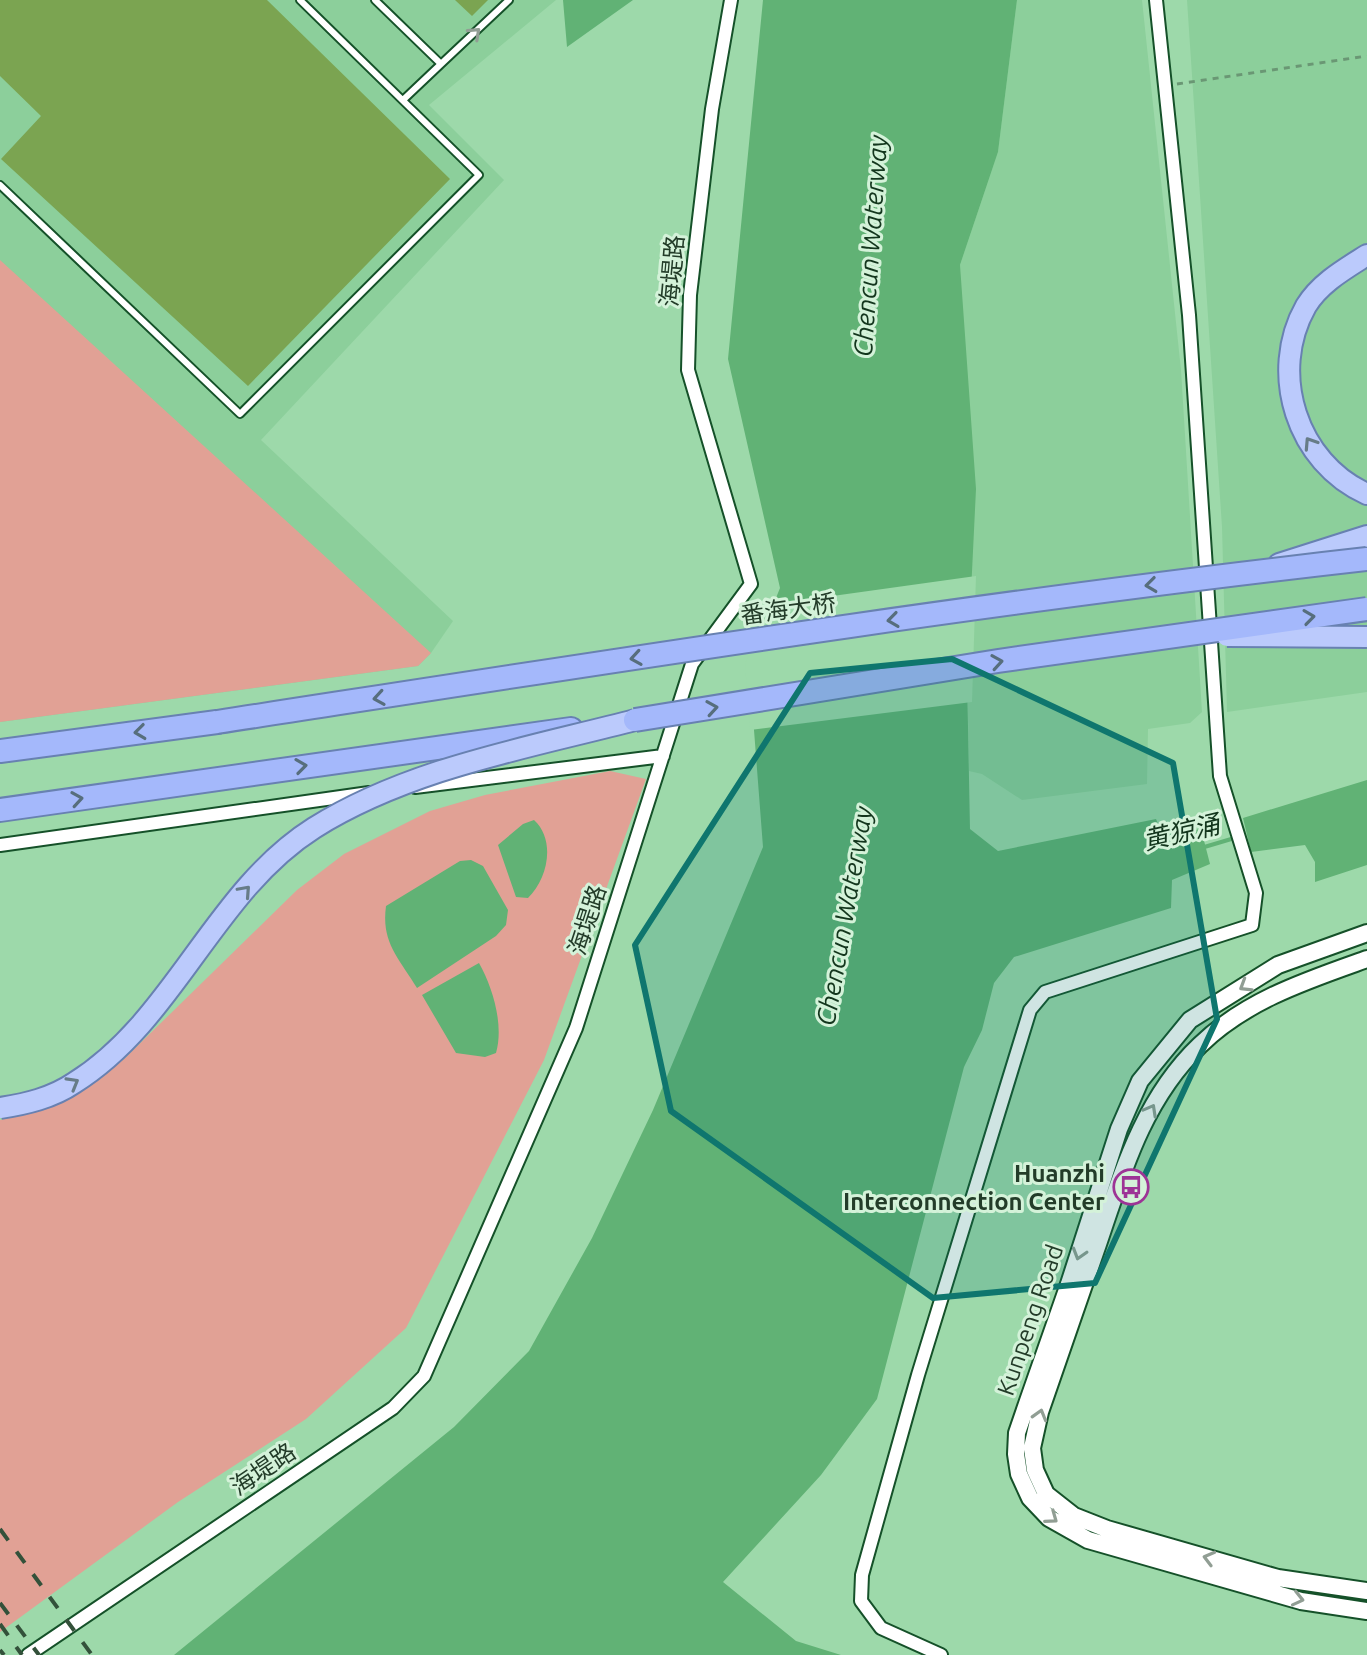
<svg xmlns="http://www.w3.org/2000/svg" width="1367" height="1655" font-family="Ubuntu,'Noto Sans SC',sans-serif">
	<rect width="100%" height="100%" fill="#9dd9aa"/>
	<path fill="#8ccf9b" d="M0,0H556L429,105L504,180L261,440L453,621L431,653L418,666L0,722Z
		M1017,0H1142L1181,370L1202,712L1190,723L1148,729L1147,784L1022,800L982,774L969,771L960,265L998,152Z
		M1187,0H1367V692L1227,712L1222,527Z"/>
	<path fill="#e1a195" d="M0,260L431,653L418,666L0,722Z
		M610,771L646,779L544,1060L406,1328L306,1419L178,1502L0,1632V1120L43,1109L81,1091L124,1059L297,890L344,854L430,811L485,795Z"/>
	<path fill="#61b275" d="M563,0H633L567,47Z
		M763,0H1017L998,152L960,265L976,489L967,675L970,829L998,851L1156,819L1163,835L1201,829L1210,864L1172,880L1171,908L1014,957L994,983L982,1030L964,1067L877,1399L821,1475L723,1582L796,1641L841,1655H174L454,1427L529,1351L592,1238L653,1110L763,847L749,665L780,588L728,359Z
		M1367,780V865L1315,882V862L1305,845L1251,852L1243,818Z
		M534,820C556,840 548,879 528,898L516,897L498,845L523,824Z
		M471,860L483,866L508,910L506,925L496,936L417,988C399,958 381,943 386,906L460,861Z
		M479,963C493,988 504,1025 496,1053L485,1057L456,1053L422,995Z"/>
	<path fill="#9dd9aa" d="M976,576L972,702L750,730L745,664L768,605Z"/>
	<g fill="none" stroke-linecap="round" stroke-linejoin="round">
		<path stroke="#61b275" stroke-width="4" d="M1201,848L1238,837"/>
	</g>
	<path fill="#7ba451" d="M0,0H267L450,179L248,386L1,159L41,116L0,76Z
		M455,0H488L472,16Z"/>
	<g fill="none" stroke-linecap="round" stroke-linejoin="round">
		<defs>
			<path id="service" d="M375,0L441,64L403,100
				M441,64L509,0
				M0,185L240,414L479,175L300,0"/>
			<path id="minor" d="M415,787L663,756
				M0,845L369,793
				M28,1655L393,1408L424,1376L576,1028L692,664L751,584L688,370L690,295L712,109L731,0
				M941,1655L881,1628L861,1601L862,1575L918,1375L1030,1010L1045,992L1252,925L1256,893L1220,776L1189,315L1156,0"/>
			<path id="tertiary" d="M1367,933L1278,965L1190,1020L1140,1081L1119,1129L1069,1284L1028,1401L1017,1433L1016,1454L1019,1474L1030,1498L1049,1518L1088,1540L1301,1601L1367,1611
				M1367,959C1308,980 1246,1000 1200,1045C1142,1100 1121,1177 1096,1250C1077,1304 1059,1358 1040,1412L1032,1448L1035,1470L1046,1494L1074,1516L1107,1529L1278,1578L1367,1591"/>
			<path id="primary" d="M1367,255C1345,269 1320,283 1306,306C1268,373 1297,463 1367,494
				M1279,564L1367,536"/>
			<path id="trunk" d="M0,751L217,722
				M0,810L571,729"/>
		</defs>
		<use href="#service" stroke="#155129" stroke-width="10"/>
		<use href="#minor" stroke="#155129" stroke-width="16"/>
		<use href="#tertiary" stroke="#155129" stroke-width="20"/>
		<use href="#primary" stroke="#6881b1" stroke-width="24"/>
		<use href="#trunk" stroke="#6881b1" stroke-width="26"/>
		<path stroke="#6a9774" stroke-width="3" stroke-dasharray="6 6" stroke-linecap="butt" d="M1177,84L1367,56"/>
		<use href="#service" stroke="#fff" stroke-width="6"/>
		<use href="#minor" stroke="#fff" stroke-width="12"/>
		<use href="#tertiary" stroke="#fff" stroke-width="16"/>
		<use href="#primary" stroke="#bbcafc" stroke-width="20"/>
		<use href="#trunk" stroke="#a4b8fb" stroke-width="22"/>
		<path stroke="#33513a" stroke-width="4" stroke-dasharray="14 14" stroke-linecap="butt" d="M0,1529L92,1655
			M0,1603L39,1655
			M0,1624L22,1655
			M0,1650L4,1655"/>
		<defs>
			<path id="primary-bridge" d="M1227,636L1367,637
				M0,1108C26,1104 52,1098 74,1083C175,1020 213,892 314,828C410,768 528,748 635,720"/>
			<path id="trunk-bridge" d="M635,720L998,661L1367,609
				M217,722C600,663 982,602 1367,559"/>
		</defs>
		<use href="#primary-bridge" stroke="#6881b1" stroke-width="24" stroke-linecap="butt"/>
		<use href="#trunk-bridge" stroke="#6881b1" stroke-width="26" stroke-linecap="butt"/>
		<use href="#primary-bridge" stroke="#bbcafc" stroke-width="20"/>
		<use href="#trunk-bridge" stroke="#a4b8fb" stroke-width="22"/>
	</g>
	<defs><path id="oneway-chevron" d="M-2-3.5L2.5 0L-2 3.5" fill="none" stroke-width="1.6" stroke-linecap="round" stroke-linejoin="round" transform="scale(2)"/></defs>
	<g stroke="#919e94">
		<use href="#oneway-chevron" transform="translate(475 33) rotate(-43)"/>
		<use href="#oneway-chevron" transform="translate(1245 986) rotate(148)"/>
		<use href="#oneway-chevron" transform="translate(1151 1110) rotate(-61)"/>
		<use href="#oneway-chevron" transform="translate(1079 1254) rotate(107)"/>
		<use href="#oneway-chevron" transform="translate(1040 1415) rotate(-74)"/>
		<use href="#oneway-chevron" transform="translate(1052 1518) rotate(36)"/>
		<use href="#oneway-chevron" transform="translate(1209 1558) rotate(-165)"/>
		<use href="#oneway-chevron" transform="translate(1298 1599) rotate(13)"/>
	</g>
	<g stroke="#677c88">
		<use href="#oneway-chevron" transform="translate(1310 443) rotate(-123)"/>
		<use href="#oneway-chevron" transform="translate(245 891) rotate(-48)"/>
		<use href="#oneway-chevron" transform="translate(73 1083) rotate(-30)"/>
	</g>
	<g stroke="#576e7d">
		<use href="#oneway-chevron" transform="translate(1151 585) rotate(173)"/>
		<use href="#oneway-chevron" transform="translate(1309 617) rotate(-8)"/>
		<use href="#oneway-chevron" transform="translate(893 620) rotate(172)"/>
		<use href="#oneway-chevron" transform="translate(636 658) rotate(171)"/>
		<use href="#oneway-chevron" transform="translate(997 662) rotate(-9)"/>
		<use href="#oneway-chevron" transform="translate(379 698) rotate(171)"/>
		<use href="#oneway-chevron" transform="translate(712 708) rotate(-9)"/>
		<use href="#oneway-chevron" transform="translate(140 732) rotate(173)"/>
		<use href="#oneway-chevron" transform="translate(301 766) rotate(-8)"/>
		<use href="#oneway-chevron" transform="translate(77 799) rotate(-9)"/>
	</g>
	<path fill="#0f766e" fill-opacity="0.2" stroke="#0f766e" stroke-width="6" stroke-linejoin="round" d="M952,659L1173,763L1217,1019L1095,1283L933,1298L671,1111L635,945L810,673Z"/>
	<defs>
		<symbol id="bus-ring" viewBox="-11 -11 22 22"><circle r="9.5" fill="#d4f2d9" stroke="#9d3496" stroke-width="1.5"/><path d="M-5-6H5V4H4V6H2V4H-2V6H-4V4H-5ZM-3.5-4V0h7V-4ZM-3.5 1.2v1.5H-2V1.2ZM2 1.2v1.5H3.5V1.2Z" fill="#9d3496"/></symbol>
	</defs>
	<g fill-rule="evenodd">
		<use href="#bus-ring" x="1111" y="1167" width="40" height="40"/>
	</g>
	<g text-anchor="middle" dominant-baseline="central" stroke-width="6" stroke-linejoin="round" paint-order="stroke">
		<g font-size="24" fill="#233c29" stroke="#d4f2d9">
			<text transform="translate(672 271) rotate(-85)">海堤路</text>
			<text transform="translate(788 609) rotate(-8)">番海大桥</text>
			<text transform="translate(587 920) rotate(-72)">海堤路</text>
			<text transform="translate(1030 1320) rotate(-71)">Kunpeng Road</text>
			<text transform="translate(263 1469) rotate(-34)">海堤路</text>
		</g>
		<g font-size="24" font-weight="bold" fill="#233c29" stroke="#d4f2d9" text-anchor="end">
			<text x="1105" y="1173">Huanzhi<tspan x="1105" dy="28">Interconnection Center</tspan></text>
		</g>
		<g font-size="26" font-style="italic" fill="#13361d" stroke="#d4f2d9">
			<text transform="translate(870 246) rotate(-86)">Chencun Waterway</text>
			<text transform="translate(1181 832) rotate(-13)">黄猄涌</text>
			<text transform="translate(844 916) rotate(-80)">Chencun Waterway</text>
		</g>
	</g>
</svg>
